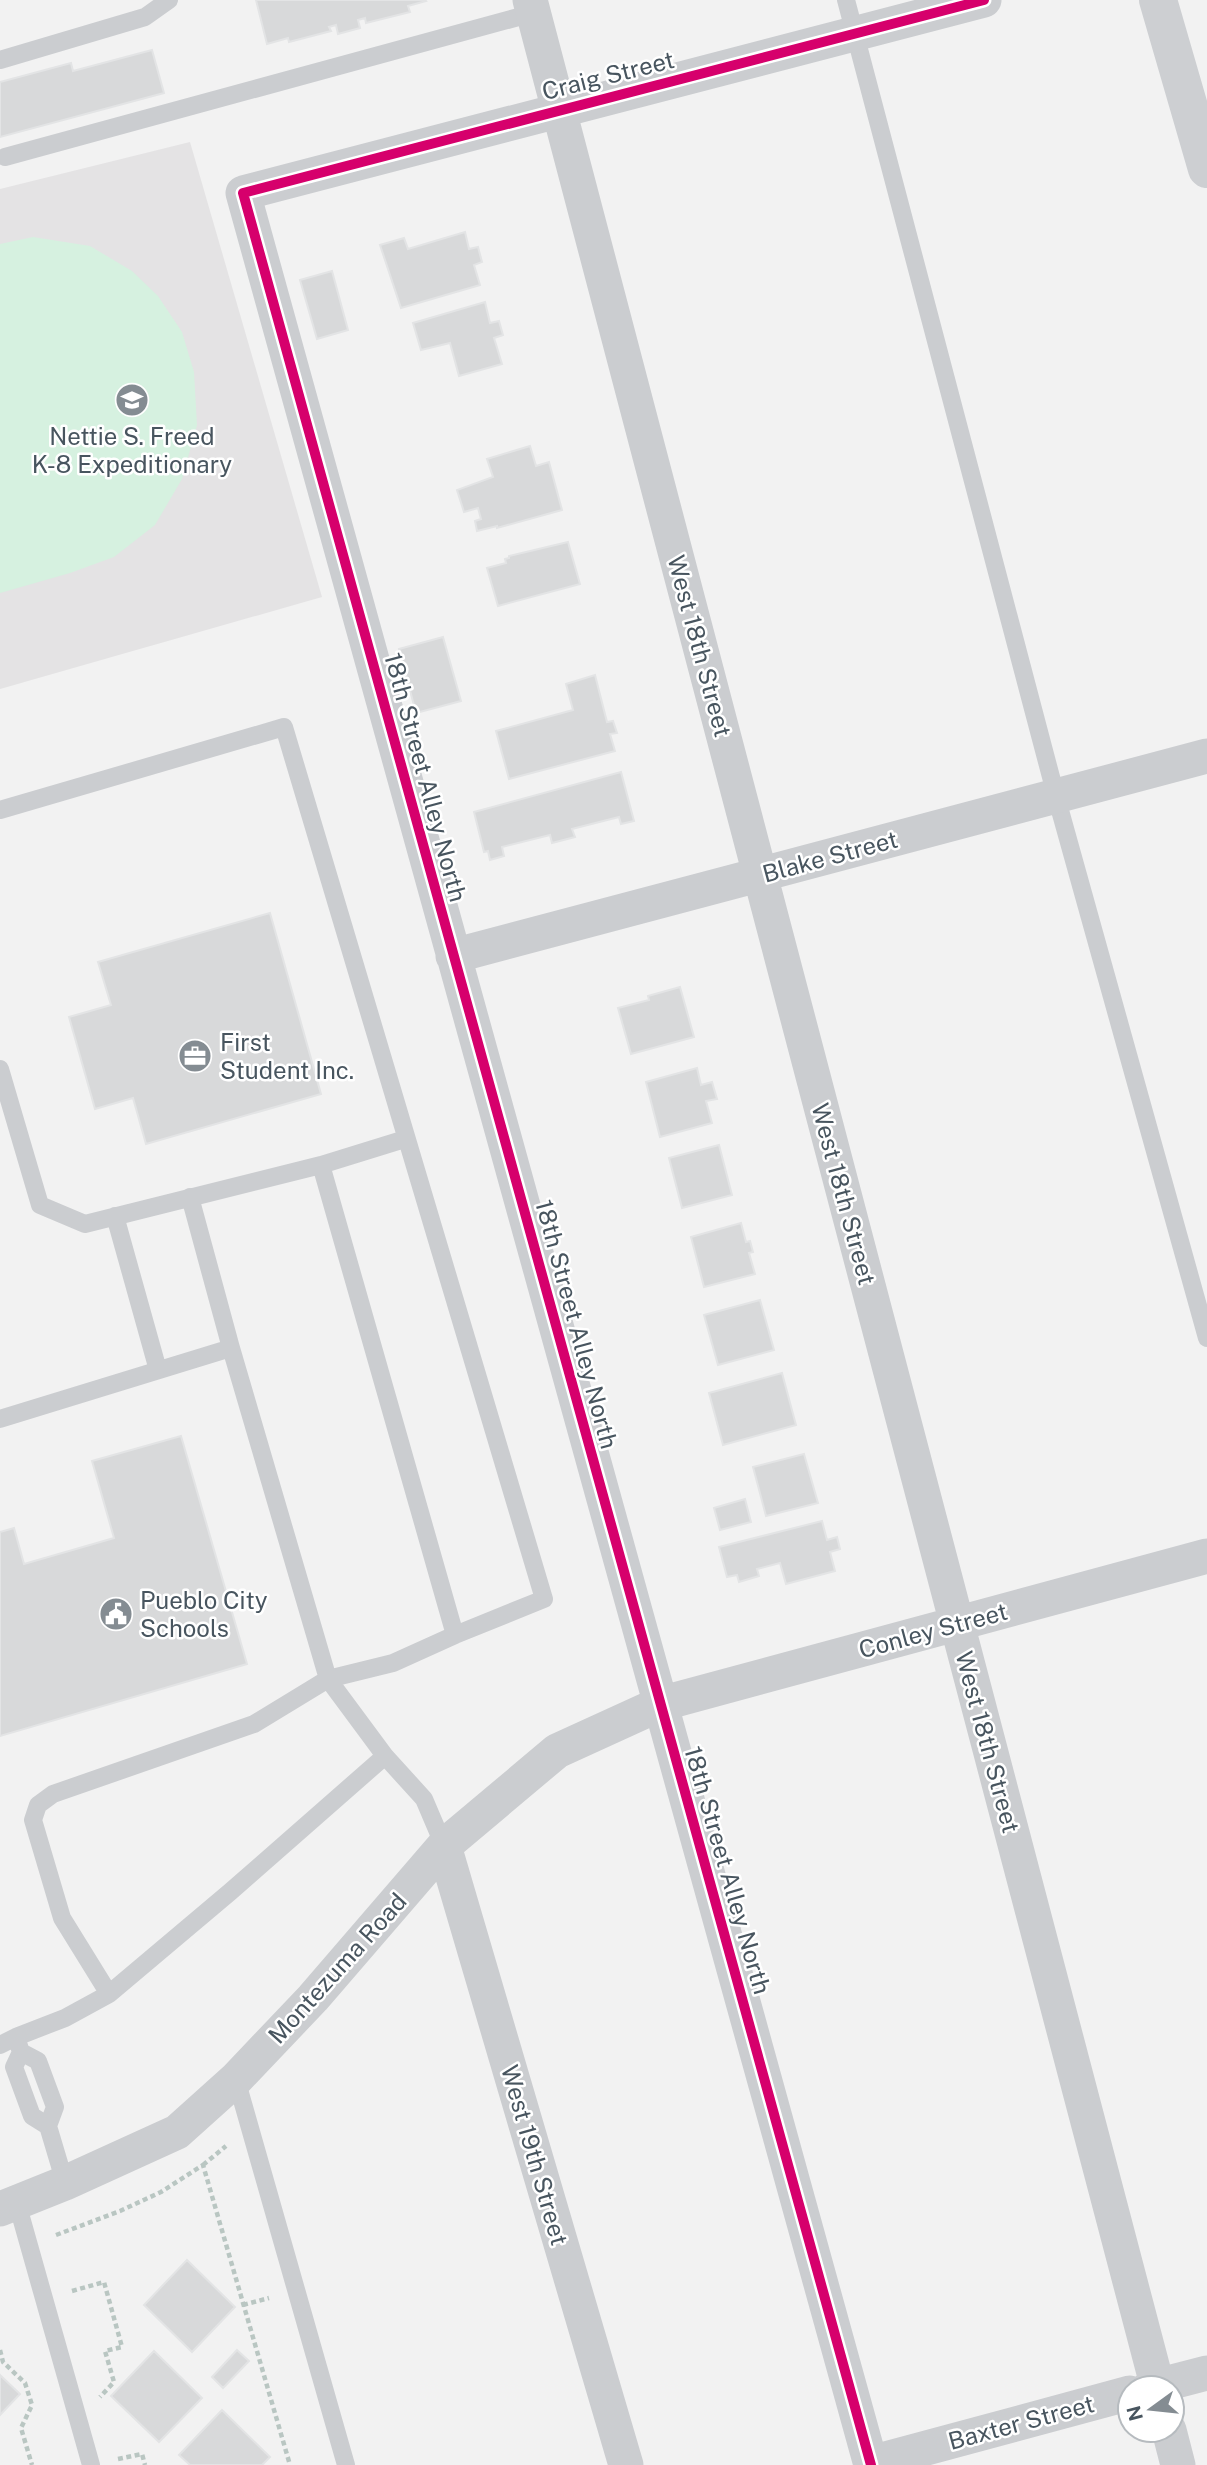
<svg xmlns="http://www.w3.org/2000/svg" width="1207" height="2465" font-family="'Public Sans',sans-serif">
	<rect width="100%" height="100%" fill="#f2f2f2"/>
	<path fill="#e4e3e4" d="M190,142L322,597L0,689V189Z"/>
	<path fill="#d6f1e0" d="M33,237L90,246L132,271L158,296L182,332L194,372L197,425L182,479L155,525L114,557L70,573L0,593V244Z"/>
	<path fill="#d8d9da" stroke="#e3e4e5" stroke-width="2" d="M256,0H425L426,1L408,6L410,12L366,23L365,18L358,20L360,28L338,34L336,25L329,27L331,31L289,42L288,38L267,44Z
		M152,50L164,93L0,137V82L71,63L73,71Z
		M465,232L469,249L478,247L482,262L474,265L480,285L401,308L380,245L404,238L408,249Z
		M332,271L348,330L317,339L300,280Z
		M485,302L490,323L499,321L503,335L494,338L502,364L459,376L450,343L421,350L413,323Z
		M530,446L536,466L549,462L562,510L497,528V526L477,531L475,521L481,519L478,508L464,512L457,490L493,477L487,459Z
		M568,542L580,584L498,606L487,568L506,563L505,559L509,558V556Z
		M443,637L461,701L416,713L399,649Z
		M595,675L607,722L613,721L617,733L610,734L615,751L509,779L496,731L573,710L566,684Z
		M621,772L634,821L621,824L619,817L572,829L575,837L552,843L550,835L502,847L504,856L490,860L488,851L484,852L474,812Z
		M270,913L321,1094L146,1144L133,1098L95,1109L69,1017L111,1005L98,962Z
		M680,987L694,1037L631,1054L618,1008L649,1000L648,996Z
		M697,1068L701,1085L712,1082L717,1099L706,1101L712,1123L660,1137L646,1082Z
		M719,1145L732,1195L682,1208L669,1158Z
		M741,1223L746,1242L750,1241L753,1252L749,1253L755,1274L704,1287L691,1237Z
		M760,1300L774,1350L718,1365L704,1315Z
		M782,1373L796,1425L723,1445L709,1393Z
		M181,1436L247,1664L0,1736V1532L14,1528L24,1564L114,1538L92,1461Z
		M804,1454L818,1503L766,1516L753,1467Z
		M745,1499L751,1522L720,1530L714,1508Z
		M822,1521L827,1540L837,1537L840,1549L830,1552L835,1571L786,1584L780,1563L757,1569L759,1576L739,1582L737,1575L727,1577L719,1547Z
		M187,2260L235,2307L192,2352L144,2305Z
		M237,2350L249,2361L223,2388L212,2377Z
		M154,2351L202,2398L159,2442L111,2396Z
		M0,2375L20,2394L0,2415Z
		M222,2410L270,2457L262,2465H190L179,2455Z"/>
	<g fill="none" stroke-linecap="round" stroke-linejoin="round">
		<path stroke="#b9c6c2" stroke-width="4.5" stroke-dasharray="5 3.5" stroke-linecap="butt" d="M203,2165L226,2146
			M56,2235L120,2211L161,2192L203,2165L290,2465
			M72,2291L104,2282L122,2347L105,2351L114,2382L100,2397
			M243,2305L269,2298
			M0,2350L3,2362L25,2383L32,2405L21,2428L32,2465
			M118,2459L142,2454L145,2465"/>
		<path stroke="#cbcdd0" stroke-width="18" d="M846,0L1056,796L1207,1338
			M0,60L145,17L169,0
			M5,157L533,13
			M0,810L284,727L544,1599L455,1635
			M0,1069L40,1205L85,1224L321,1165L405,1139
			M190,1197L231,1348
			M115,1216L158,1370
			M0,1419L231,1348L328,1679L385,1756L424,1799L444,1846
			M109,1994L62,1918L33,1820L38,1805L53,1794L254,1724L328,1679L393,1663L455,1635L321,1165
			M0,2045L16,2037
			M21,2052L38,2061L55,2107L48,2126L65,2183
			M236,2079L346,2465
			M48,2126L32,2116L14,2067L21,2052L16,2037L65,2018L109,1994L230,1892L385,1756
			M17,2203L91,2465"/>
		<path stroke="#cbcdd0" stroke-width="35" d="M530,0L1158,2388
			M453,956L1207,756
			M444,1846L626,2465
			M0,2209L65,2183L177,2132L236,2079L313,1998L444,1846L557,1751L660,1704L1207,1556
			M1149,2388L1207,2373
			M1169,2430L1178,2465
			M871,2463L1130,2393
			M871,2465L243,193L984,0"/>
		<path stroke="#cdcfd2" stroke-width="38" d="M1158,0L1207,169"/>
		<defs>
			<path id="cycleway" d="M871,2465L243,193L984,0"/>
		</defs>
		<use href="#cycleway" stroke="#fff" stroke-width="15"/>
		<use href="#cycleway" stroke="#d6006c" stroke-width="10"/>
	</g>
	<defs>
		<symbol id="school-disc" viewBox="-11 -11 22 22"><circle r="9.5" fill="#848c92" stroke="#fff"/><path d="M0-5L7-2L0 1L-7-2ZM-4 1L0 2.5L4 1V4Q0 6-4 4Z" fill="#fff"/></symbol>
		<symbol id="office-disc" viewBox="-11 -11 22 22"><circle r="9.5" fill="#848c92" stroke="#fff"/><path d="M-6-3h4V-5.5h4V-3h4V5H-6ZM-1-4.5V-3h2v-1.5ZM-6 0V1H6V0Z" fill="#fff"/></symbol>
		<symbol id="civic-disc" viewBox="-11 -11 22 22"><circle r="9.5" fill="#848c92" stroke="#fff"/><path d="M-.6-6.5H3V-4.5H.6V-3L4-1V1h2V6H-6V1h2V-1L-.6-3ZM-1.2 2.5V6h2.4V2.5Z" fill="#fff"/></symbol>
	</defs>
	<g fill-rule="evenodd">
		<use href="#school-disc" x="113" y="381" width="38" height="38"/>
		<use href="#office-disc" x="176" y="1037" width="38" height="38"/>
		<use href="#civic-disc" x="97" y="1595" width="38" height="38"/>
	</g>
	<g text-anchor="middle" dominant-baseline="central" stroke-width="5" stroke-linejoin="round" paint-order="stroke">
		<g font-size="24" fill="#48555f" stroke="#fff">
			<text transform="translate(608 75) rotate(-14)">Craig Street</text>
			<text transform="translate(700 646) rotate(75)">West 18th Street</text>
			<text transform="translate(426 777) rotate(75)">18th Street Alley North</text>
			<text transform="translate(830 856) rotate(-15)">Blake Street</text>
			<text transform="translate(844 1194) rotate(75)">West 18th Street</text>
			<text transform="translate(577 1324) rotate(75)">18th Street Alley North</text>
			<text transform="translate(933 1630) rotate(-15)">Conley Street</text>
			<text transform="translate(988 1742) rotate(75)">West 18th Street</text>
			<text transform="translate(728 1870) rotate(74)">18th Street Alley North</text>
			<text transform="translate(337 1968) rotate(-48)">Montezuma Road</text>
			<text transform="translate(535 2155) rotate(74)">West 19th Street</text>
			<text transform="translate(1021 2422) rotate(-15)">Baxter Street</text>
		</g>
		<g font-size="24" fill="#48555f" stroke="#fff" text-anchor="start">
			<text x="132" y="436" text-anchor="middle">Nettie S. Freed<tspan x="132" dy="28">K-8 Expeditionary</tspan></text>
			<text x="220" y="1042">First<tspan x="220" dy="28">Student Inc.</tspan></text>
			<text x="140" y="1600">Pueblo City<tspan x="140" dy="28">Schools</tspan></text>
		</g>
	</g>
	<g transform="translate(1151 2409) rotate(255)"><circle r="33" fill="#ffffff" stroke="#b6bbbf" stroke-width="2"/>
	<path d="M0-5L12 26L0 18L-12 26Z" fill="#848c92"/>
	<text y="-10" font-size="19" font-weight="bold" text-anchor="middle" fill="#48555f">N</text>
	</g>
</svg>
